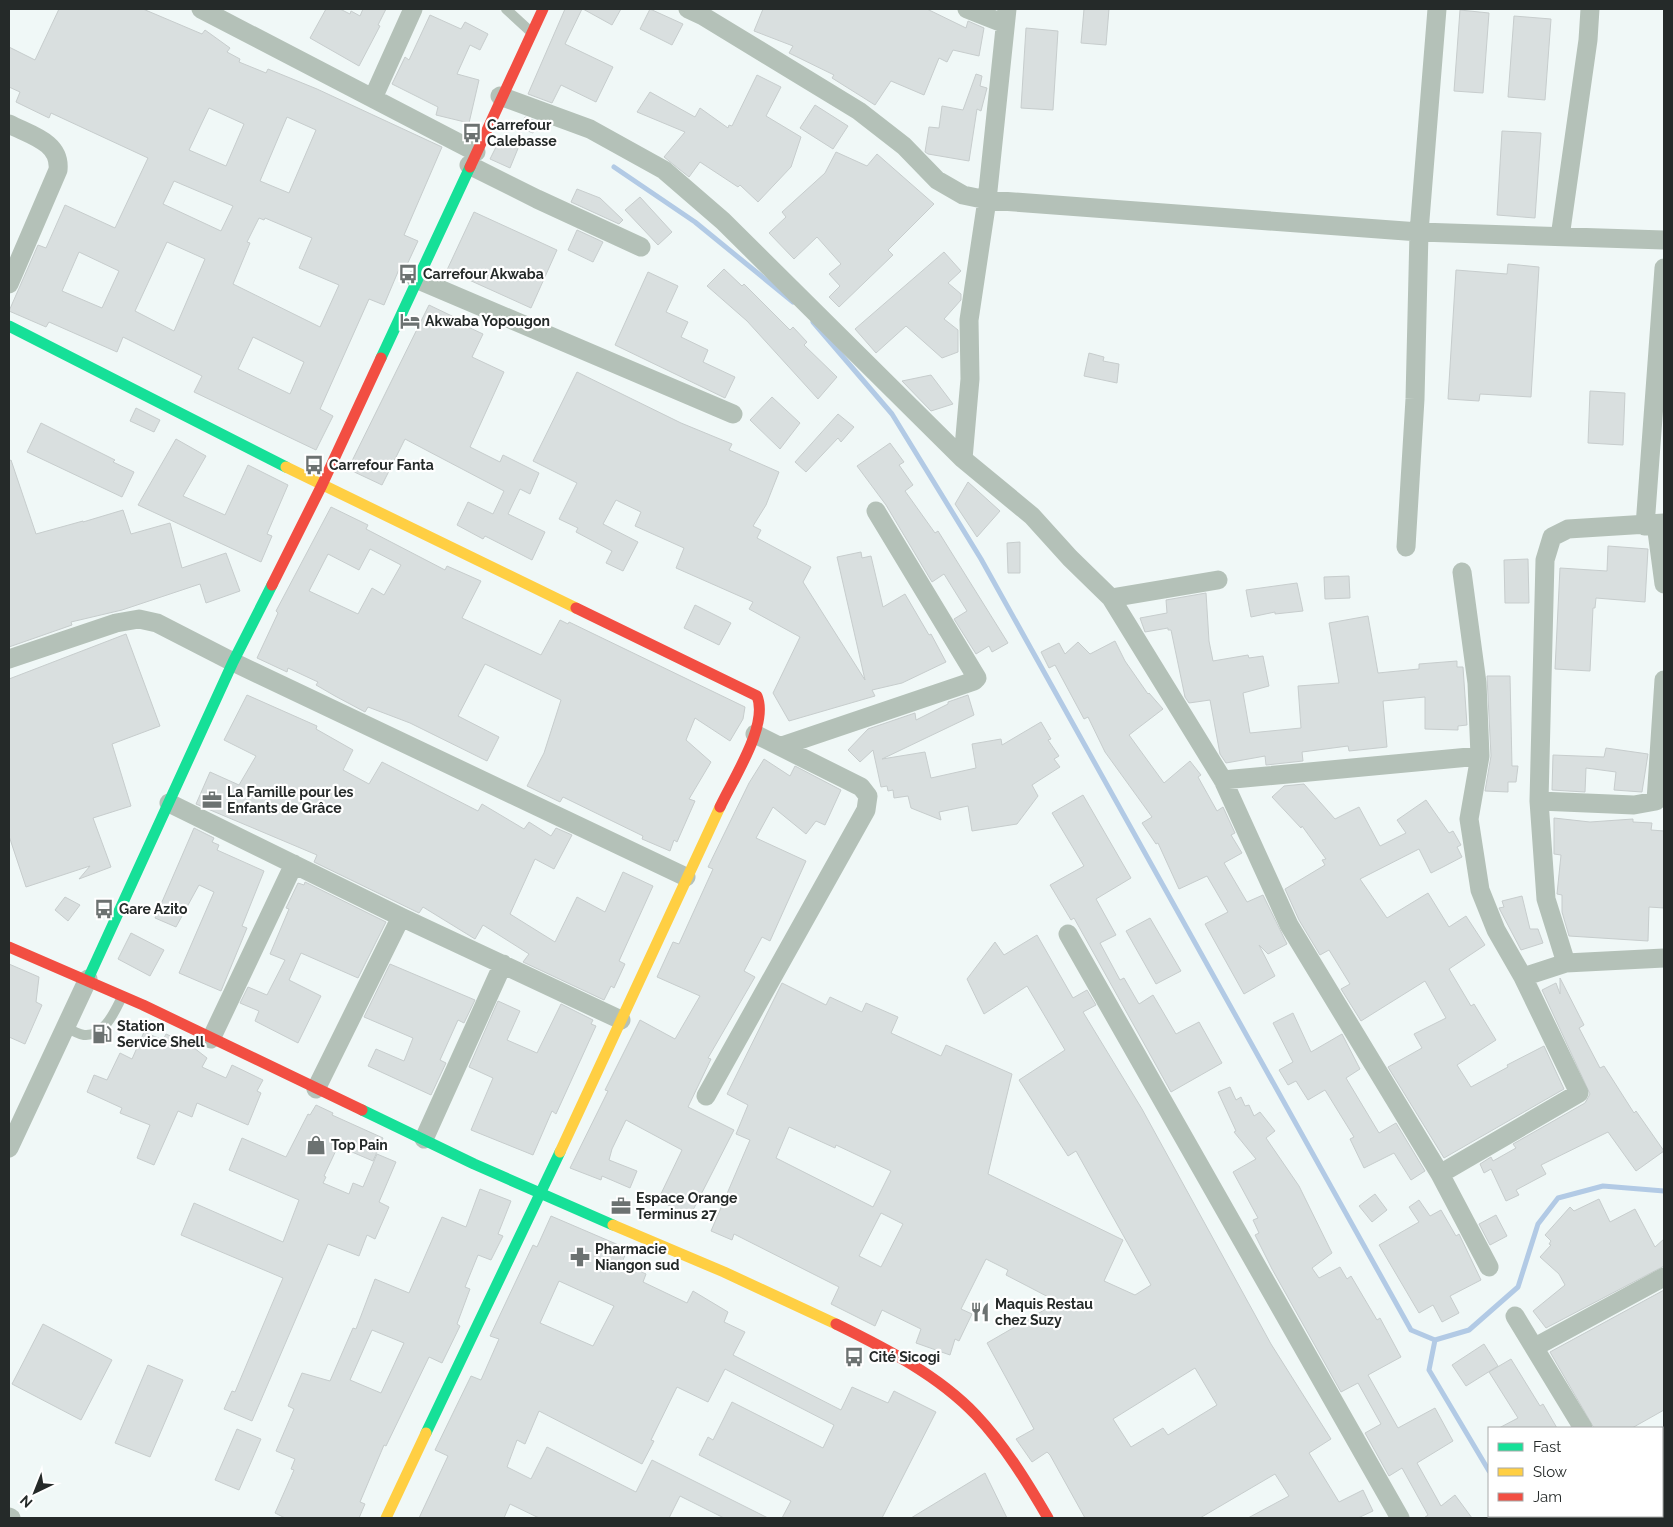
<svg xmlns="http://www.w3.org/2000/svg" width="1673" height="1527" font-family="Raleway,sans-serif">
	<rect width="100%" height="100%" fill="#f0f8f7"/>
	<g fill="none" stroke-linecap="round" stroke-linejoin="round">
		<path stroke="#b2cae5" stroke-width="5" d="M614,167L695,222L793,302
			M813,322L892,414L981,559L1411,1330L1435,1340L1469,1330L1518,1287L1538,1224L1558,1198L1603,1186L1664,1191
			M1435,1340L1429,1370L1489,1471
			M1512,1516L1513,1518"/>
	</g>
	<path fill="#d9dfdf" stroke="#c7cdcd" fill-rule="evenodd" d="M59,9H143L202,34L205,30L230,48L227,52L240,59L239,62L266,73L268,69L317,89L442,147L404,235L418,241L405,269L400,267L384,305L369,299L320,409L333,416L316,450L194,392L202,376L123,337L117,352L49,322L46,327L9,311L38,245L46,248L65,205L115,228L148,158L51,113L49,118L16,102L20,92L9,87V47L35,60ZM209,108L244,124L226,166L189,150ZM287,117L316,130L289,193L260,181ZM174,181L233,206L221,231L163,204ZM259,218L264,220L265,218L312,238L299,268L339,285L320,327L233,284L250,243L247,242ZM167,242L205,259L174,331L135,311ZM79,252L119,271L102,308L62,291ZM253,337L304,362L290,394L238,369Z
		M326,9H340L350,14L351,11L360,16L363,9H386L378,25L380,26L359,66L310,38Z
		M565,9H582L565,44L613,67L596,102L561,85L552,103L528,94Z
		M583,9H621L612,25Z
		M650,9L683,24L672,45L640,29Z
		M763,9H927L966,28L968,21L984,28L979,56L953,50L947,62L939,58L924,95L891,81L875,105L832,78L834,75L789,53L793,46L754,31Z
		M1084,9H1109L1106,45L1081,43Z
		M1460,10L1489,13L1483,93L1454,91Z
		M430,15L461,29L465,22L488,34L480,50L470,45L457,74L479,80L469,123L436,115L438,107L392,84L405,57L409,60Z
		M1514,16L1551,19L1545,100L1508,97Z
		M1026,28L1058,31L1053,110L1021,108Z
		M976,74L982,76L980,86L987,88L981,111L977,109L969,161L928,154L925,152L929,127L939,128L942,106L963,110Z
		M757,75L781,87L766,116L801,137L791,167L758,202L740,185L738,187L700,162L689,177L664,157L685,132L637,112L650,92L695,117L700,108L728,128L729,125L732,126Z
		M815,105L848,126L833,149L800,128Z
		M525,117L538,122L533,133L520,128Z
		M1502,131L1541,133L1535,218L1497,215Z
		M501,137L519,146L510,168L490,159Z
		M836,152L867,166L877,154L934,204L888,250L893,255L839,307L829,297L840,286L829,274L841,264L817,237L794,259L769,233L786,217L782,212L825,173Z
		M577,189L600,198L623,220L619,224L571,202Z
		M640,197L672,232L658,245L625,210Z
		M474,212L557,250L531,308L447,270Z
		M577,230L603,242L593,262L568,250Z
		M944,252L961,271L948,283L961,294V300L944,319L958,330V352L942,358L906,326L876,353L855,329Z
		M1508,264L1539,267L1531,397L1480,394L1479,401L1448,399L1456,270L1507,274Z
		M724,269L742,286L744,284L790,330L793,327L807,342L804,345L837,377L818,399L747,321L707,286Z
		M648,272L678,286L666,312L688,322L681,337L708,350L703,362L735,377L725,398L615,345Z
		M429,305L454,317L453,320L483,334L472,357L504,372L470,447L500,462L503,455L539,473L530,494L520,489L508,514L545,532L532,560L485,536L483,539L457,525L468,502L493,514L504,491L405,439L382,485L348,469Z
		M1089,353L1104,357L1103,361L1119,364L1117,383L1084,376Z
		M577,372L681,423L732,444L729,450L779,472L766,505L753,526L761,530L757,538L811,567L803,582L865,680L837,557L861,552L862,558L871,556L883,607L905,594L929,635L931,634L946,662L902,683L872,690L875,696L789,721L773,693L800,637L749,609L753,602L676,568L684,548L635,526L641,512L616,500L603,524L638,542L623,571L606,563L612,551L576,532L578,528L559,519L577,483L533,461Z
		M931,375L953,404L931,411L902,381Z
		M1590,391L1625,393L1623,445L1588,443Z
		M772,397L800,423L780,449L750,420Z
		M136,408L160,420L154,432L130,421Z
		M838,414L854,427L841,442L838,438L806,472L795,462Z
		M41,423L115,460L113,462L134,472L122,497L27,452Z
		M176,439L206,456L183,496L225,515L248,465L288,485L267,534L272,536L261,562L138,505Z
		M890,443L904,462L899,465L913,485L905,491L935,533L938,531L1008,643L992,652L989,646L976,654L954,619L967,611L944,574L932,582L886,505L857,466Z
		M11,460L36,534L83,521V522L123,510L131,534L170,523L182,568L226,553L240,591L206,603L200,584L122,610L71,622L72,625L9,647V461Z
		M968,482L1000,511L977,537L955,504Z
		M331,507L368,525L366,529L445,570L447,566L481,581L462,618L541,655L560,620L568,624L569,622L745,707L743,719L730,741L695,718L686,740L711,762L689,799L695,801L677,842L674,840L670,851L642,839L643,836L563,797L560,802L527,786L544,753L561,700L485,664L458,716L499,737L487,761L410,723L368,707L365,712L335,696L316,685L318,682L288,668L287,672L257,658L278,613L276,611ZM370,549L401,565L384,595L372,588L358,614L309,591L328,554L359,570Z
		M1020,542V573H1008L1007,543Z
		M1608,546L1648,549L1645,602L1596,598L1595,608H1593L1590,671L1555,669L1560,568L1607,571Z
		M1528,559L1529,603H1505L1504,560Z
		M1349,576L1350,598L1325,599L1324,577Z
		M1297,583L1303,611L1275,614V612L1251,617L1246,590Z
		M1206,593L1209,641L1213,661L1248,655L1249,658L1263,656L1269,686L1243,693L1250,733L1301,728L1298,686L1339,683L1329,623L1368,616L1378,673L1419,669V664L1457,661V667H1463L1467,725L1458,726V730L1425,729V697L1383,701L1387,747L1349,751L1348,746L1302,752L1303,761L1266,765L1265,756L1226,763L1220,754L1210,700L1189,703L1185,697L1171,630H1168V628L1145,632L1140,618L1167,613L1166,600Z
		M695,605L731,623L719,645L684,628Z
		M126,634L160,726L112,744L131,806L93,818L111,867L79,879L90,866L26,887L9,836V679Z
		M1115,641L1125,661L1148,694L1149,693L1163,709L1129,735L1164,783L1190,761L1201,775L1198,777L1217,811L1223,807L1235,833L1231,835L1242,853L1224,863L1247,902L1263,895L1287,944L1268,954L1259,945L1275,976L1244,994L1205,924L1228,912L1207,876L1179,889L1158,843L1156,844L1142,823L1152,817L1105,752L1088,717L1084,719L1055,665L1049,668L1041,652L1059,643L1065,654L1078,642L1090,654Z
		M1487,676H1510L1512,766H1518L1516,782H1508V792L1485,791L1491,756Z
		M247,695L317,726L316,729L353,750L343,770L369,784L382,762L478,811L482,804L524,829L529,822L551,836L556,828L572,835L554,869L535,859L510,914L555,942L577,897L605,912L623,872L653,886L619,961L625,964L614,988L611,986L604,1000L523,962L529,954L483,925L475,939L423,907L419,913L314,862L317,855L196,804L210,772L239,785L256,756L224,740Z
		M968,695L974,715L882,759L925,752L931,778L976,768L972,744L1001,739L1002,745L1041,722L1051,739L1048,740L1059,756L1054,759L1060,767L1032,785L1038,796L1017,824L972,831L968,806L939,812L941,820L911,808L908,796L894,798L893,790L888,791L887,786L881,787L873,750L860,762L848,750L868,729L915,713L916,720L948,704V702Z
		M1606,748L1648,754L1642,792L1614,790L1616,772L1586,768L1585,792L1552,790L1553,755L1604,757Z
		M764,759L790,776L795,766L841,790L825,825L816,821L806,834L773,807L756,838L806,861L770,941L762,937L744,971L755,977L708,1058L711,1059L688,1107L734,1130L690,1216L658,1200L682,1150L626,1120L612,1149L609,1160L637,1171L630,1188L602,1176L601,1180L570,1168L608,1091L605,1090L640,1020L675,1039L700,996L657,977L673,942L679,944L713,869L708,867L749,783Z
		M1304,784L1335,819L1359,807L1380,846L1406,833L1397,820L1426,800L1449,833L1453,831L1461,845L1457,847L1462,857L1443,867L1431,873L1419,849L1360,879L1387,918L1428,893L1449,927L1466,916L1485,945L1449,969L1471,1006L1474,1004L1496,1040L1457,1065L1471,1087L1508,1067L1507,1065L1544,1046L1564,1089L1444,1158L1388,1067L1422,1048L1414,1034L1446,1018L1425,981L1361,1021L1341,989L1350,984L1329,950L1320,955L1299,920L1285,889L1325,865L1322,860L1326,859L1302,826L1301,828L1272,797L1284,786Z
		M1083,795L1131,878L1096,899L1116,935L1100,943L1120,980L1124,978L1139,1004L1153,995L1176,1034L1199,1022L1222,1063L1171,1092L1074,918L1071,920L1050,885L1084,866L1052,813Z
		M1554,818L1590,822L1633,819V822L1652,823L1651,830L1664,831V908L1649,907L1648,941L1569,936L1562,912V895L1557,894L1561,855L1554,854Z
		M194,828L214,838L212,842L219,845L217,850L264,871L242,926L247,928L221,991L179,973L214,892L199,885L176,927L155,918Z
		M305,882L386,922L358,978L301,953L289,980L321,996L298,1043L255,1021L259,1011L240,1003L248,987L267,995L285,960L270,954L289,909L286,908L298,883L304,885Z
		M1522,896L1530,929H1538L1543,943L1521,950L1499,908L1504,907L1502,901Z
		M65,897L80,905L68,921L55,910Z
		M1150,918L1181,971L1156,984L1126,931Z
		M131,933L164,950L150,976L118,959Z
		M1037,935L1073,998L1087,990L1096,1005L1083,1012L1142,1109L1271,1344L1331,1439L1309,1453L1339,1502L1363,1490L1373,1511L1358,1518H1248L1289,1496L1275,1474L1200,1518H1085L1050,1455L1047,1452L1032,1462L1016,1439L1034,1429L987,1343L1058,1302L1006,1275L1008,1270L986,1259L961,1309L972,1314L959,1341L955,1339L950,1355L916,1343L921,1329L882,1310L875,1326L831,1304L839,1287L734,1234L732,1240L711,1231L750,1140L736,1134L748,1105L727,1094L782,983L826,1005L830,997L862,1012L866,1003L898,1017L891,1033L941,1056L946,1045L1012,1074L988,1174L1123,1240L1104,1281L1135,1295L1151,1285L1076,1151L1068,1156L1019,1080L1065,1050L1027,986L984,1014L967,979L995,942L1004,955ZM789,1127L835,1148L836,1145L891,1171L873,1207L776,1158ZM881,1213L903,1224L881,1267L859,1256ZM1195,1368L1217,1405L1168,1435L1163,1428L1131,1447L1113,1419Z
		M9,964L39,977L36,1002L42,1005L25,1044L9,1037Z
		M390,964L475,1000L464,1023L458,1020L440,1060L446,1063L431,1095L368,1066L376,1049L404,1061L413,1038L364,1017Z
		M1560,978L1584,1025L1579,1028L1600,1068L1604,1066L1634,1113L1636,1111L1664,1151L1636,1171L1608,1132L1541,1165L1546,1174L1516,1190L1519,1195L1506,1201L1491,1169L1484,1173L1480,1164L1491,1157L1493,1161L1516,1148L1513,1144L1585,1103L1590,1094L1542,990L1556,983L1560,994Z
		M498,1001L520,1011L507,1040L537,1053L561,1004L593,1020L591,1024L596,1026L556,1114L552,1111L533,1155L471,1130L493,1078L469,1067Z
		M1293,1013L1311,1052L1342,1034L1360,1069L1346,1078L1379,1133L1396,1123L1425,1171L1411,1180L1394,1153L1364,1168L1350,1139L1354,1137L1325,1090L1308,1100L1296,1081L1288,1085L1279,1070L1293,1062L1273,1023Z
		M144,1032L163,1040L166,1034L189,1044L207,1058L202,1067L226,1078L232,1065L263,1080L257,1091L261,1093L248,1125L197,1103L192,1117L178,1111L154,1165L137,1158L150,1125L120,1113L122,1108L87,1092L94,1075L107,1080L120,1053L132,1059Z
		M1230,1087L1236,1100L1241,1097L1245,1106L1249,1105L1254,1116L1260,1112L1275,1131L1266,1138L1299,1186L1332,1253L1312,1268L1319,1278L1340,1267L1347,1279L1351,1276L1377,1320L1380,1318L1401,1357L1368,1375L1398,1428L1435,1408L1453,1441L1417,1463L1441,1506L1455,1495L1472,1518H1424L1428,1515L1402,1468L1389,1476L1365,1433L1381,1424L1358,1383L1341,1392L1272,1269L1255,1235L1259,1233L1253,1220L1258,1218L1233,1172L1256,1159L1234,1132L1236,1131L1218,1092Z
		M316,1105L333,1113L332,1115L383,1138L373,1161L338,1146L324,1176L326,1177L323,1183L349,1194L353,1183L363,1187L377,1154L396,1162L379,1202L389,1207L375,1239L367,1235L359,1256L328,1244L252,1421L224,1409L232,1391L235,1392L283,1278L181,1235L194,1203L283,1242L299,1200L229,1170L242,1138L286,1157L308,1114L310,1115Z
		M480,1189L511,1201L498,1234L503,1236L491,1260L478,1255L465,1287L470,1289L457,1324L460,1326L442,1363L429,1357L386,1446L384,1445L360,1502L365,1504L359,1518H285L275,1513L294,1470L291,1469L295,1459L276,1451L294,1409L288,1406L302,1373L330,1381L353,1328L356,1329L375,1279L409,1293L442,1217L466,1227ZM372,1330L404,1343L381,1393L350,1380Z
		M1375,1194L1387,1210L1372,1222L1359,1206Z
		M1599,1199L1610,1222L1635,1209L1655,1247L1664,1239V1266L1546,1328L1533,1311L1565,1285L1559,1274L1540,1257L1551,1245L1549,1244L1551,1241L1545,1235L1570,1207L1574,1211Z
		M1419,1200L1430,1216L1441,1210L1456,1236L1459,1234L1481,1280L1450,1296L1459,1313L1442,1322L1433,1305L1419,1313L1379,1245L1419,1222L1409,1207Z
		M1496,1215L1507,1236L1490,1245L1479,1224Z
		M551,1216L628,1249L622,1262L646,1274L643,1282L687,1303L693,1291L728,1312L724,1322L745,1332L733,1355L841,1410L852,1387L888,1403L894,1391L936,1412L882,1518H782L791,1501L699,1455L708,1437L713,1440L732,1402L823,1448L834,1425L725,1369L708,1402L677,1387L651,1440L654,1441L642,1464L539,1411L525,1444L517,1440L507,1467L531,1479L547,1447L636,1492L652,1460L768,1518H724L680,1496L669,1518H539L510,1504L504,1518H419L448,1456L435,1450L471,1376L481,1380L499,1339L490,1336L533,1245L537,1247ZM559,1281L614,1306L593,1346L540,1323Z
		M1664,1290V1410L1632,1428H1594L1550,1352Z
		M43,1324L112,1360L81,1420L12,1384Z
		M1484,1344L1498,1366L1466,1386L1452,1365Z
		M1511,1359L1540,1406L1543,1404L1557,1428H1499L1518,1418L1489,1372Z
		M148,1365L183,1380L150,1457L115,1443Z
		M237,1429L261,1439L239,1490L215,1480Z
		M985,1473L1007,1518H911Z"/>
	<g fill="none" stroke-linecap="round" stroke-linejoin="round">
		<path stroke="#b4c1b8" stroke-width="10" d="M506,9L531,32
			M66,1027C71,1030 78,1034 84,1035C104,1037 115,1011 122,997"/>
		<path stroke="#b4c1b8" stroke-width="19" d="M201,9L476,152
			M688,9L703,16L859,111L904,146L937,180L963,195L987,200L1419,232L1437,9
			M967,9L1005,24
			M500,96L590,129L664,170L723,221L963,459L1032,516L1070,558L1111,598L1223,780L1289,925L1440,1174L1489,1267
			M373,98L413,9
			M9,124C30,135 61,142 58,170L9,284
			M469,165L537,199L641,247
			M1560,237L1588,40L1590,9
			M416,279L733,414
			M963,459L970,379L969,320L987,200L1007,9
			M1656,524L1664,584
			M1645,526L1664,268
			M1406,547L1415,399L1419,232L1664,240
			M1111,598L1218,580
			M9,659L116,623L139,619L157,623L233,662L686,877
			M782,746L974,681L977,678L876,511
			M1223,780L1480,756
			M1539,801L1634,805L1656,801L1664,680
			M169,803L401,917L621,1020
			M1068,934L1400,1518
			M1566,963L1546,899L1539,801L1545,560L1552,537L1568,529L1664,523
			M1523,977L1566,963L1664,958
			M211,1039L294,864
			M316,1089L401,917
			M706,1096L866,810L868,796L861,787L755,734
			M424,1139L503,964
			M9,1148L88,979
			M1440,1174L1579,1093L1523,977L1496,930L1480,890L1469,819L1480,756L1477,683L1462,572
			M1515,1316L1583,1428
			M1535,1347L1664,1277
			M1662,1451L1664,1450
			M1627,1516L1629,1518
			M9,1517L11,1518"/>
		<path stroke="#16e098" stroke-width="11" d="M9,326L286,467
			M381,358L470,167
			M88,979L233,662L272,585
			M362,1110L474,1164L613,1225
			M426,1433L560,1152"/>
		<path stroke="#ffcf43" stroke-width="11" d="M286,467L576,608
			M560,1152L720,807
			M613,1225L724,1272L836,1324
			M386,1518L426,1433"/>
		<path stroke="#f24e42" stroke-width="11" d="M470,167L543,9
			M272,585L322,485L381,358
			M576,608L757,696C769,725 733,779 720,807
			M9,947L143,1005L362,1110
			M836,1324C885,1348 938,1375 976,1415C1005,1446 1027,1482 1048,1518"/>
	</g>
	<defs>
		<symbol id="bus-bare" viewBox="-9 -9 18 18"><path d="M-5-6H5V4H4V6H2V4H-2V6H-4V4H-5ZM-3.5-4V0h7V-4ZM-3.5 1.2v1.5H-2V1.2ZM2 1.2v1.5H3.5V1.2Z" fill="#6c7271" stroke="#fff" stroke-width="2.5" paint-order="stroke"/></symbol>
		<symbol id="hotel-bare" viewBox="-9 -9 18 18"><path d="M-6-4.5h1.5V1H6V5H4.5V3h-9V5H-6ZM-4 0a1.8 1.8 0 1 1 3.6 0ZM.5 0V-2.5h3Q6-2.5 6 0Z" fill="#6c7271" stroke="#fff" stroke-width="2.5" paint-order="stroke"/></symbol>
		<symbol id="office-bare" viewBox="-9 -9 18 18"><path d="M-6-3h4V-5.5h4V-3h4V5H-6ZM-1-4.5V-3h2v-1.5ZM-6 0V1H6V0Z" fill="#6c7271" stroke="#fff" stroke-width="2.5" paint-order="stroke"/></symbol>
		<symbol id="fuel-bare" viewBox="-9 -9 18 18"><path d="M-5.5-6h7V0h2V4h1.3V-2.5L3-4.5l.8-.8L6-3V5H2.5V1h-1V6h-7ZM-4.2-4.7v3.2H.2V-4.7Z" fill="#6c7271" stroke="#fff" stroke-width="2.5" paint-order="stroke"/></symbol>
		<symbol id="shop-bare" viewBox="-9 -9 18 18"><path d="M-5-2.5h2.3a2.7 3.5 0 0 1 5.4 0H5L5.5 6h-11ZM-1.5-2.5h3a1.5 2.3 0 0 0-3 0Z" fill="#6c7271" stroke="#fff" stroke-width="2.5" paint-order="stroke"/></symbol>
		<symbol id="pharmacy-bare" viewBox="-9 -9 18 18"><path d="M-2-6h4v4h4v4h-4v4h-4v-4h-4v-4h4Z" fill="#6c7271" stroke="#fff" stroke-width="2.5" paint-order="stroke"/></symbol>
		<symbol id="restaurant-bare" viewBox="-9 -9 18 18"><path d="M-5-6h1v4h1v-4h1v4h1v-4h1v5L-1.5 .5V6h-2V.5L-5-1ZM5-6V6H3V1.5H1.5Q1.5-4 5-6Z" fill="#6c7271" stroke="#fff" stroke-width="2.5" paint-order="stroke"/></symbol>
	</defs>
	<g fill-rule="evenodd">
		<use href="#bus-bare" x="458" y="119" width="28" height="28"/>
		<use href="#bus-bare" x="394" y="260" width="28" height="28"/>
		<use href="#hotel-bare" x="396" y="307" width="28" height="28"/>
		<use href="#bus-bare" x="300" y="451" width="28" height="28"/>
		<use href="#office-bare" x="198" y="786" width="28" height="28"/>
		<use href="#bus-bare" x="90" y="895" width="28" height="28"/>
		<use href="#fuel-bare" x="88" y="1020" width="28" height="28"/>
		<use href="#shop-bare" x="302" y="1131" width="28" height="28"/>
		<use href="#office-bare" x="607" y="1192" width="28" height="28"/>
		<use href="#pharmacy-bare" x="566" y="1243" width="28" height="28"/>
		<use href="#restaurant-bare" x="966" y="1298" width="28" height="28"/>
		<use href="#bus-bare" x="840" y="1343" width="28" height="28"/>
	</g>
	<g text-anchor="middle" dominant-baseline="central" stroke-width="4.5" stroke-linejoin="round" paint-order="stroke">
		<g font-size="14" font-weight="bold" fill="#252a29" stroke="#fff" text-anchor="start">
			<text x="487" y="125">Carrefour<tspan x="487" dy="16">Calebasse</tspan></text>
			<text x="423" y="274">Carrefour Akwaba</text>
			<text x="425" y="321">Akwaba Yopougon</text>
			<text x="329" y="465">Carrefour Fanta</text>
			<text x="227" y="792">La Famille pour les<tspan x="227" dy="16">Enfants de Grâce</tspan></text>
			<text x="119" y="909">Gare Azito</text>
			<text x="117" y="1026">Station<tspan x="117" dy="16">Service Shell</tspan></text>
			<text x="331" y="1145">Top Pain</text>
			<text x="636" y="1198">Espace Orange<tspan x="636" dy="16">Terminus 27</tspan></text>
			<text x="595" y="1249">Pharmacie<tspan x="595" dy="16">Niangon sud</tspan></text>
			<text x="995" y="1304">Maquis Restau<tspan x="995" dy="16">chez Suzy</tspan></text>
			<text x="869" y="1357">Cité Sicogi</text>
		</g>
	</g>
	<rect width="1673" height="1527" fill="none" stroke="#252a29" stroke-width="20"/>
	<rect x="1488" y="1427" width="175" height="90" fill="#ffffff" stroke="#a8aaa9"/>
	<rect x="1498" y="1443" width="25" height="8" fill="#16e098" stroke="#a8aaa9"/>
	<text x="1533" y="1452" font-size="15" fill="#252a29">Fast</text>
	<rect x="1498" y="1468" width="25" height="8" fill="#ffcf43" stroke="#a8aaa9"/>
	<text x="1533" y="1477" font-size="15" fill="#252a29">Slow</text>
	<rect x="1498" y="1493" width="25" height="8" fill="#f24e42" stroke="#a8aaa9"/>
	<text x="1533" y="1502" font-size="15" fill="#252a29">Jam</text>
	<g transform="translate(35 1492) rotate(223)" stroke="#ffffff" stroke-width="4" paint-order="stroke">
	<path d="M0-4L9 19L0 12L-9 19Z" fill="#252a29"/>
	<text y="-8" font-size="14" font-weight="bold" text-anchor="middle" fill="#252a29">N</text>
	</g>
</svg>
